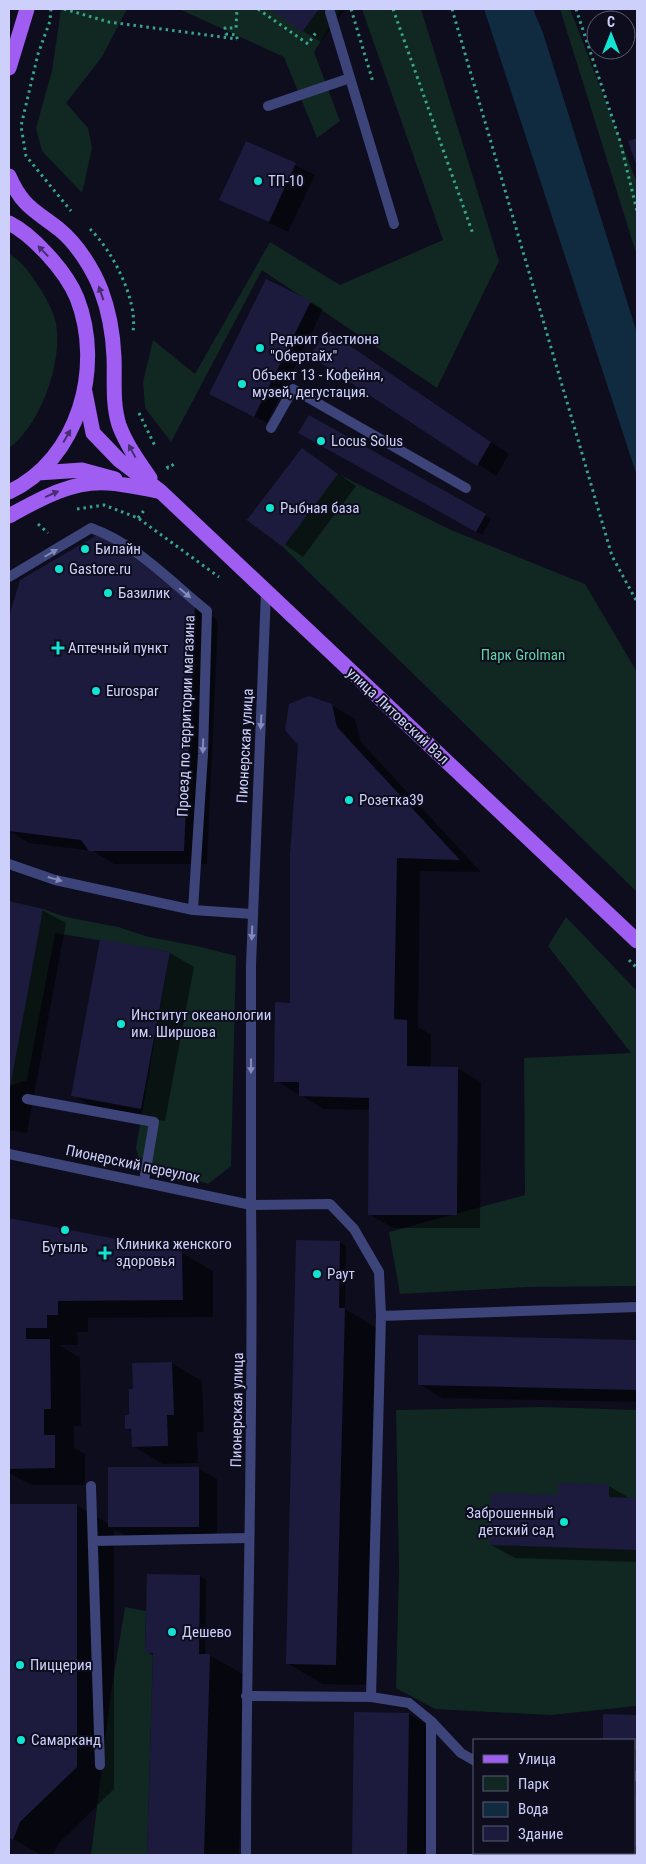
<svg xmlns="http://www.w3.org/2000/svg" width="646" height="1864" font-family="'Roboto Condensed',sans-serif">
	<rect width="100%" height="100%" fill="#0d0d1d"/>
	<path fill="#112722" d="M61,9H127L102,57L66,103L88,128L92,148L82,193L42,151L36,128L52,71Z
		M179,9H353L340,11L314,52L340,121L317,138L284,57Z
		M362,9H421L499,261L437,388L262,270L171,442L145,408L143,382L153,340L195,374L270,242L340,285L443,240Z
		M560,9H570L637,183V256Z
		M9,254C19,259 29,271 35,281C43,292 51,306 55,319C65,358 41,425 9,448Z
		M302,448L338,474L451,530L585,584L637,672V892L283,547L247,520Z
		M9,901L43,909L66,917L118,927L149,937L197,946L236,956L231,1166L208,1184L139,1160L136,1148L170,952L55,933L27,1080L9,1086Z
		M566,917L637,991V1286L527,1287L400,1294L389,1232L525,1195L524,1058L631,1053L548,946Z
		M542,1407L637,1410V1706L551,1715L435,1709L396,1688L399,1569L396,1410Z
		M125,1607L146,1611L145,1652L153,1653L147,1855H91L112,1686Z"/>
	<path fill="#102b3f" d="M484,9H533L543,33L637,333V476Z"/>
	<path fill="#0007" d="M275,9H345L321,42L303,31Z
		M247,142L315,175L288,232L221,199Z
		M310,302L323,309L267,423L210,394Z
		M346,343L509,454L496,476L312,355Z
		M309,417L491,519L482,535L300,433Z
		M302,449L356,486L303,557L249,520Z
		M156,568L218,621L207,864H114L93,851L29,843L9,831L11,617Z
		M331,705L355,719L361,742L481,872L420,871L418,1027L431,1035V1068H457L481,1082L480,1228H393L369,1214L370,1110L324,1109L276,1081L291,1004Z
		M9,903L42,910L66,923L27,1133L9,1130Z
		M101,940L170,953L194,967L165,1121L96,1109L73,1095Z
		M9,1220L182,1253L213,1271V1317L88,1318V1332H77L78,1345H59L80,1358L81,1426H74V1448L85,1454V1485H31L9,1473Z
		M340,1242L346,1246L345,1309L380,1330L371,1685L322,1684L287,1663Z
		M420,1336L637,1341V1402L442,1398L419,1384Z
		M172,1363L202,1381L204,1432H197L198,1463L163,1464L133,1446V1432L127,1429L134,1390Z
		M198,1468L217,1479V1537H128L114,1529V1789L58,1844L53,1855H41L9,1837V1505H76L109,1524Z
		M609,1486L631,1499H637V1562L515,1558L491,1545L559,1496Z
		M200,1576L206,1580L205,1655H209L245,1675L239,1855H148L154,1656L146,1652Z
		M355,1713L409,1714L432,1728L430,1855H353Z
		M604,1716H637V1756H635V1740H604Z
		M635,1798H637V1855H506L502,1853H635Z"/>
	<path fill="#1c1b3d" d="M273,9H319L302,32L272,10Z
		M637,138V167L628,141Z
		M246,141L296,163L269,222L219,200Z
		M266,279L311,301L254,417L209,394Z
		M327,330L491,442L477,466L310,356Z
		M309,415L486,514L476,532L298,433Z
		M302,448L338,474L283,547L247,520Z
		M97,535L133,553L195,606L184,851H89L81,840L9,831V617L20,580Z
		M309,696L332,704L337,727L460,860L397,858L394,1019L407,1020V1066L458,1067L457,1215H368L369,1098L299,1096V1082H274L275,1002L290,1003V854L298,745L285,730L289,704Z
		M9,902L43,909L10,1088H9Z
		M100,939L170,952L141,1109L71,1096Z
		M9,1218L182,1252L183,1300L58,1301V1315H47V1328H26V1339H50L51,1409H44V1435H55V1468L9,1469Z
		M296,1240L340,1241L339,1308H345L336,1665L286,1664Z
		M418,1335L637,1340V1390L418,1385Z
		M172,1362L174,1415H167L168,1446L132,1447L131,1429H125V1415H129V1389H133L132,1363Z
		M108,1467H199V1527H108Z
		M558,1483L609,1484V1497L637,1498V1550L490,1545L491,1493L558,1495Z
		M9,1504H77V1767L20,1822L13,1840L9,1838Z
		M147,1574L200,1575L199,1654H210L204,1855H147L153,1653H145Z
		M354,1712L409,1713L407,1855H352Z
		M603,1714L637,1715V1750H635V1740H603Z
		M635,1796L637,1797V1847H635Z"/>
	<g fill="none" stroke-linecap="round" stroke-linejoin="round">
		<path stroke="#36a68b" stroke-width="3" stroke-dasharray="2.5 4" stroke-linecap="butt" d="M51,9L50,21L38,54L21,126L26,156L71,211
			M64,9L109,22L237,39
			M258,9L308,44L317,31
			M351,9L373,82
			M393,9L473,234
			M452,9L612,556L637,602
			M576,9L620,141L637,211
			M237,39V35L226,34L225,28H236L237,9
			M90,229C112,250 138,300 133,331
			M139,413L155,446
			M167,466L168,468L174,464
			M77,509L104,505L138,518L219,577
			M138,518L146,508
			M38,524L48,533
			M629,960L637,968"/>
		<path stroke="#3c4479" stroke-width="10" d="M330,12L350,78
			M268,106L350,78L394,224
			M271,428L293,389L466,488
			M9,577L91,528C136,544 170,581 207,611L203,754L193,910
			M266,592L251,965V1205L330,1204L354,1229L379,1272L381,1316L371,1697
			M9,864L55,880L193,910L252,914
			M27,1099L154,1122L144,1181
			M381,1316L637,1307
			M91,1486L100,1765
			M93,1541L249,1538
			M246,1696L371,1697L409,1703L431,1721L461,1753L475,1761
			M431,1721V1855
			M635,1776H637"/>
		<path stroke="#3c4479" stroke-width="10" d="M9,1154L251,1205C254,1422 246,1638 246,1855"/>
		<path stroke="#a05df2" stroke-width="15" d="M9,68L27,9
			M9,176C23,208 35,210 60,230C77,244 93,269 101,290C109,311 113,334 114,357C115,379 112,403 119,425C126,444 138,461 150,478
			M9,223C23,230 36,242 47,254C59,267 70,281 77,298C104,367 79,459 9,492
			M85,392L93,433L119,460L160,491L637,941
			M38,473L82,470L115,479
			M9,516C38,500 72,480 108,483C125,484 141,488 158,491"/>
	</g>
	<defs><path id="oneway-solid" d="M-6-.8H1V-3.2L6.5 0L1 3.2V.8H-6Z" transform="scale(1.25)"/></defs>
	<g fill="#482d72">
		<use href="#oneway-solid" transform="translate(43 251) rotate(-134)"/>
		<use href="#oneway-solid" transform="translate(101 293) rotate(-109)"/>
		<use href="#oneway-solid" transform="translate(67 436) rotate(-60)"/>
		<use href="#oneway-solid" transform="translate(132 451) rotate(-118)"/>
		<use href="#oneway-solid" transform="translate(52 494) rotate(-24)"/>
	</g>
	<g fill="#848aba">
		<use href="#oneway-solid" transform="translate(51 553) rotate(-30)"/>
		<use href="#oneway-solid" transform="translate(185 593) rotate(40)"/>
		<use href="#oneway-solid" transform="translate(261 722) rotate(93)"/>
		<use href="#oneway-solid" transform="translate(203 746) rotate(92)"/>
		<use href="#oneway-solid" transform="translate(55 879) rotate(16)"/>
		<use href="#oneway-solid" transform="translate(252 933) rotate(92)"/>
		<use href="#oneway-solid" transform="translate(251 1066) rotate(90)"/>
	</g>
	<g fill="#12e3d2" stroke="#0d0d1d" stroke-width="2">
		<circle cx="258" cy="181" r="5"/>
		<circle cx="260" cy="348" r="5"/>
		<circle cx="242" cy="384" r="5"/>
		<circle cx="321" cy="441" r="5"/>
		<circle cx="270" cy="508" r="5"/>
		<circle cx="85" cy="549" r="5"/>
		<circle cx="59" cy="569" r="5"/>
		<circle cx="108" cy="593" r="5"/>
		<path d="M55.5 640.5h5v5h5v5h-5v5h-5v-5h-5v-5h5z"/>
		<circle cx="96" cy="691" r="5"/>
		<circle cx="349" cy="800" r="5"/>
		<circle cx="121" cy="1024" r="5"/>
		<circle cx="65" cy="1230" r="5"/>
		<path d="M102.5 1245.5h5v5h5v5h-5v5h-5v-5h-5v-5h5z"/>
		<circle cx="317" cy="1274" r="5"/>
		<circle cx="564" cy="1522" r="5"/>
		<circle cx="172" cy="1632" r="5"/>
		<circle cx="20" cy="1665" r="5"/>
		<circle cx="21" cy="1740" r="5"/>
	</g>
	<g text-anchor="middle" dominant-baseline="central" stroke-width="4" stroke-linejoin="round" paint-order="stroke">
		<g font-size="15" fill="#cdd0fb" stroke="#0d0d1d" text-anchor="start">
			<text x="268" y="181">ТП-10</text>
			<text x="270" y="339">Редюит бастиона<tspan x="270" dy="17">"Обертайх"</tspan></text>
			<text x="252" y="375">Объект 13 - Кофейня,<tspan x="252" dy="17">музей, дегустация.</tspan></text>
			<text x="331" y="441">Locus Solus</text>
			<text x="280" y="508">Рыбная база</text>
			<text x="95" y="549">Билайн</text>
			<text x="69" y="569">Gastore.ru</text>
			<text x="118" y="593">Базилик</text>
			<text x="68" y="648">Аптечный пункт</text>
			<text x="106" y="691">Eurospar</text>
			<text x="359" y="800">Розетка39</text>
			<text x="131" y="1015">Институт океанологии<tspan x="131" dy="17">им. Ширшова</tspan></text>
			<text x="116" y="1244">Клиника женского<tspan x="116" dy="17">здоровья</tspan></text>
			<text x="65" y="1247" text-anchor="middle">Бутыль</text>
			<text x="327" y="1274">Раут</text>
			<text x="554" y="1513" text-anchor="end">Заброшенный<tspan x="554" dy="17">детский сад</tspan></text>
			<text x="182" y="1632">Дешево</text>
			<text x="30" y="1665">Пиццерия</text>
			<text x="31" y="1740">Самарканд</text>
		</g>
		<g font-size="15" fill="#60d4a3" stroke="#0d0d1d">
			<text x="523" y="655">Парк Grolman</text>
		</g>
		<g font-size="15" fill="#cdd0fb" stroke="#0d0d1d">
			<text transform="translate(186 716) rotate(-88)">Проезд по территории магазина</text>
			<text transform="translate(398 716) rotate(43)">улица Литовский Вал</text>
			<text transform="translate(245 746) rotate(-87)">Пионерская улица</text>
			<text transform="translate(133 1164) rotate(12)">Пионерский переулок</text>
			<text transform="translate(237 1410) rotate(-89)">Пионерская улица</text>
		</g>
	</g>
	<rect width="646" height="1864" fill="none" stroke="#cdd0fb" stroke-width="20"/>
	<rect x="473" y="1739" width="162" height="115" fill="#0d0d1d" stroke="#5a5b76"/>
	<rect x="483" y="1755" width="25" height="8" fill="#a05df2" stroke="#5a5b76"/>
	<text x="518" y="1764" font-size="15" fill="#cdd0fb">Улица</text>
	<rect x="483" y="1776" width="25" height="15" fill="#112722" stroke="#5a5b76"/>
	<text x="518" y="1789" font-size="15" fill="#cdd0fb">Парк</text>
	<rect x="483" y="1802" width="25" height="15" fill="#102b3f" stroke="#5a5b76"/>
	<text x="518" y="1814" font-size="15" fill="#cdd0fb">Вода</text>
	<rect x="483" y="1826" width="25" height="15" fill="#1c1b3d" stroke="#5a5b76"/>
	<text x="518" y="1839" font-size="15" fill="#cdd0fb">Здание</text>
	<g transform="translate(611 35)"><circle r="24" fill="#0d0d1d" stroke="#5a5b76"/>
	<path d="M0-4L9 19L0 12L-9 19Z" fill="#12e3d2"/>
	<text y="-8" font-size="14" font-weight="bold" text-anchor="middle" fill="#cdd0fb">С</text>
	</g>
</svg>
